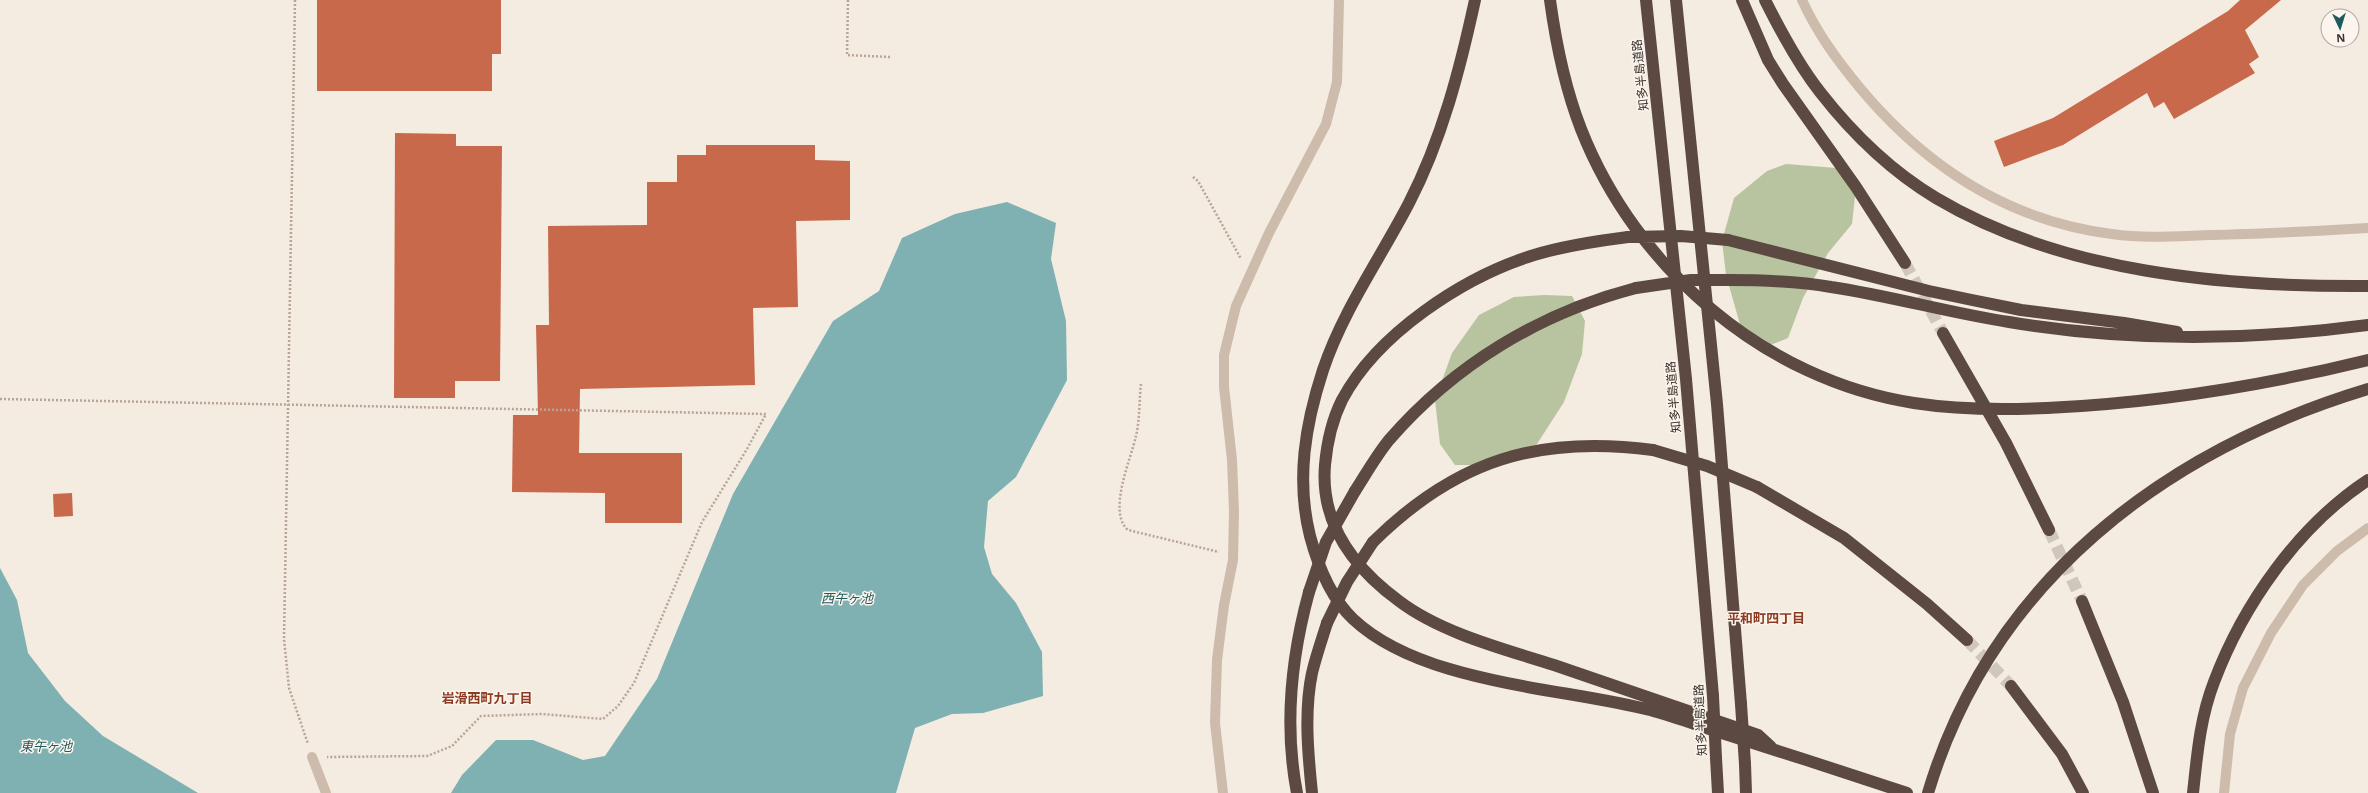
<svg xmlns="http://www.w3.org/2000/svg" width="2368" height="793" font-family="'Open Sans','Noto Sans JP',sans-serif">
	<rect width="100%" height="100%" fill="#f4ebe1"/>
	<path fill="#b8c4a0" d="M1786,164L1837,168L1855,196L1852,224L1828,253L1803,298L1788,338L1765,347L1743,335L1726,275L1722,241L1734,198L1767,171Z
		M1544,295L1572,296L1585,321L1582,354L1564,402L1537,444L1498,465H1455L1440,444L1435,400L1452,353L1479,315L1514,297Z"/>
	<path fill="#7fb0b2" d="M1007,202L1056,223L1051,259L1066,321L1067,380L1016,477L988,501L984,547L992,574L1016,603L1042,652L1043,696L983,713L952,714L915,728L896,793H451L462,775L496,740H533L583,760L605,756L657,679L733,494L833,321L879,291L902,238L955,214Z
		M0,568L17,600L28,653L65,701L103,736L198,793H0Z"/>
	<path fill="#c8694b" d="M317,0H501V54H492V91H317Z
		M2240,0H2281L2245,30L2259,57L2249,64L2255,73L2174,119L2164,102L2154,108L2147,93L2063,145L2004,167L1994,141L2053,118L2228,11Z
		M395,133L456,134V146H502L500,381H455V398H394Z
		M706,145H815V160L850,161V220L796,221L798,307L753,308L755,385L580,389L579,453H682V523H605V493L512,492L513,415H538L536,325H549L548,226L647,225V182H677V155H706Z
		M72,493L73,516L54,517L53,494Z"/>
	<g fill="none" stroke-linecap="round" stroke-linejoin="round">
		<path stroke="#cfc6bd" stroke-width="12" stroke-dasharray="12 6" stroke-linecap="butt" d="M1905,263L1943,333
			M2049,530L2082,601
			M1967,640L2011,686"/>
		<path stroke="#b9a596" stroke-width="2.5" stroke-dasharray="2 2" stroke-linecap="butt" d="M295,0L284,639L289,688L308,744
			M848,0L847,55L890,57
			M1193,177L1198,181L1241,259
			M1141,384C1139,401 1140,419 1136,436C1131,459 1107,512 1128,530L1219,552
			M0,399L766,414L747,449L702,522L634,683L618,706L603,719L542,714L481,716L452,746L427,756L327,757"/>
		<path stroke="#cdbbac" stroke-width="10" d="M1802,0C1817,33 1837,60 1860,88C1926,167 2009,221 2112,234C2146,239 2179,236 2212,235C2264,234 2316,231 2368,228
			M312,757L326,793
			M1223,793L1215,723L1217,660L1224,605L1233,560L1234,511L1232,460L1224,387V355L1236,306L1269,233L1326,124L1337,82L1339,0
			M2224,793L2230,734L2243,688L2271,633L2303,585L2337,551L2368,528"/>
		<path stroke="#5c4a42" stroke-width="12" d="M1475,0C1460,69 1442,139 1409,203C1380,259 1343,310 1323,370C1305,425 1296,480 1310,536C1318,566 1330,597 1353,619C1422,684 1560,687 1650,710C1676,717 1702,727 1728,735C1788,754 1847,773 1907,793
			M1646,0L1686,379L1713,696
			M1676,0L1717,404L1741,704
			M1742,0L1768,60L1783,84L1856,187L1905,263
			M1765,0C1781,32 1798,64 1820,92C1852,133 1891,171 1936,198C2062,273 2224,287 2368,286
			M1628,237C1596,241 1564,246 1534,255C1463,277 1377,334 1342,400C1332,420 1327,443 1325,465C1320,524 1354,568 1399,601C1441,633 1504,649 1554,665C1622,688 1690,711 1758,735L1771,747
			M1728,240L1929,291L1972,300L2021,310L2124,323L2177,332
			M1728,280C1763,280 1797,281 1831,287C1891,296 1950,313 2009,322C2129,342 2248,341 2368,325
			M1943,333L2006,443L2049,530
			M2047,408C2156,403 2262,386 2368,360
			M1757,487L1844,538L1927,604L1967,640
			M1355,491C1366,474 1376,456 1389,440C1455,364 1540,313 1636,288
			M1373,542C1456,460 1538,435 1653,450
			M2082,601L2123,702L2153,793
			M2011,686L2062,754L2083,793
			M1716,758L1718,793
			M1745,764L1746,793
			M1297,793C1284,726 1291,658 1309,592
			M1312,793C1308,754 1304,711 1312,673C1316,656 1322,639 1327,623
			M1928,793C1991,582 2163,451 2368,389
			M2193,793C2197,756 2200,718 2214,682C2243,605 2298,526 2368,480"/>
		<path stroke="#5c4a42" stroke-width="12" d="M1550,0C1556,44 1565,88 1581,129C1636,269 1765,380 1914,403C1959,410 2003,410 2047,408
			M1628,237L1681,236L1728,240
			M1636,288L1691,280H1728
			M1653,450L1707,466L1757,487
			M1309,592L1326,542L1355,491
			M1327,623L1347,582L1373,542
			M1713,696L1716,758
			M1741,704L1745,764"/>
	</g>
	<g text-anchor="middle" dominant-baseline="central" stroke-width="3" stroke-linejoin="round" paint-order="stroke">
		<g font-size="12" fill="#3b302b" stroke="#fbf5ee">
			<text transform="translate(1640 75) rotate(-96)">知多半島道路</text>
			<text transform="translate(1673 397) rotate(-95)">知多半島道路</text>
			<text transform="translate(1700 720) rotate(-93)">知多半島道路</text>
		</g>
		<g font-size="13" font-style="italic" fill="#1f5a5e" stroke="#fbf5ee">
			<text x="847" y="598">西午ヶ池</text>
			<text x="46" y="746">東午ヶ池</text>
		</g>
		<g font-size="13" font-weight="bold" fill="#8c3b22" stroke="#fbf5ee">
			<text x="1766" y="618">平和町四丁目</text>
			<text x="487" y="698">岩滑西町九丁目</text>
		</g>
	</g>
	<g transform="translate(2340 28) rotate(176)"><circle r="19" fill="#fbf5ee" stroke="#aea6a0"/>
	<path d="M0-3L7 15L0 10L-7 15Z" fill="#1f5a5e"/>
	<text y="-6" font-size="11" font-weight="bold" text-anchor="middle" fill="#3b302b">N</text>
	</g>
</svg>
